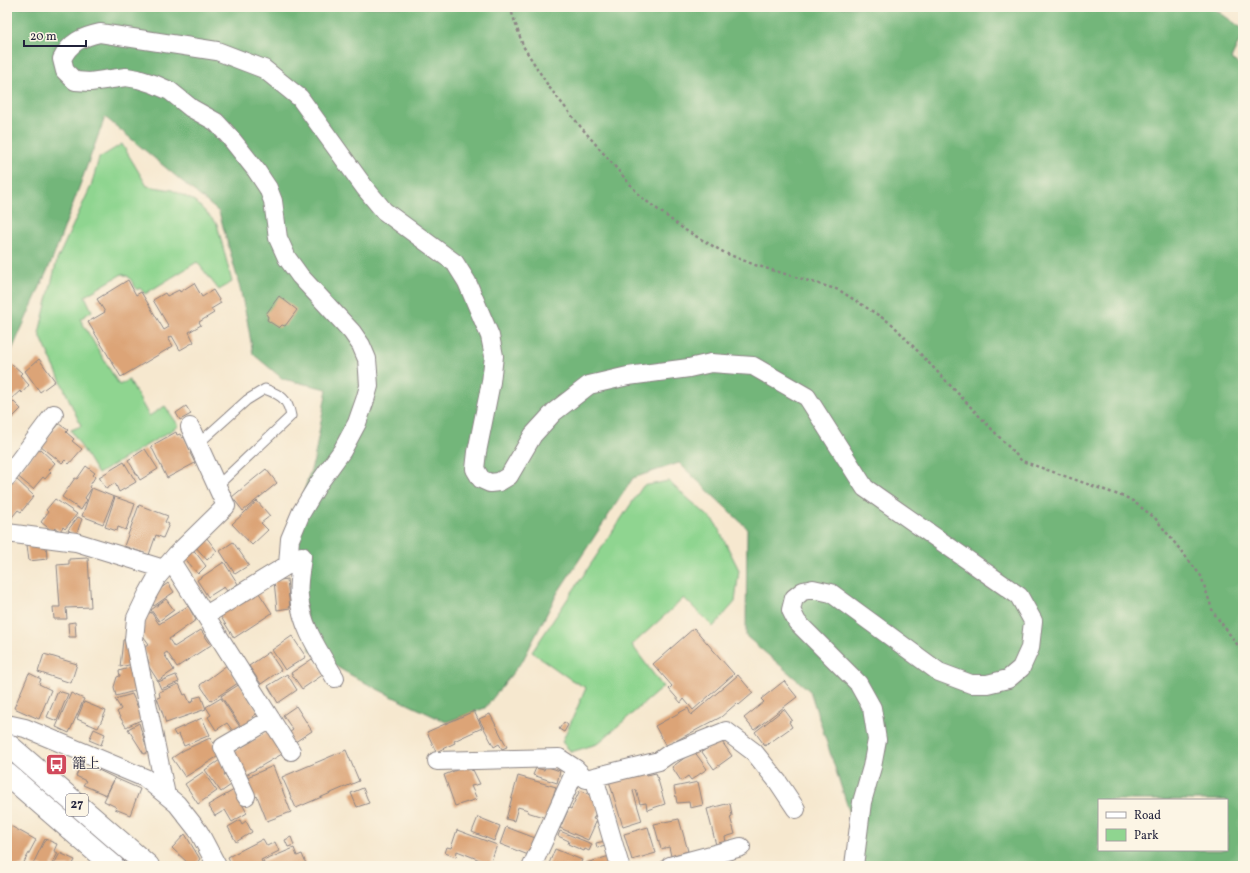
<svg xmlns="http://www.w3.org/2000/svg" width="1250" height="873" font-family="Vollkorn,'Noto Serif JP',serif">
	<rect width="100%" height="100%" fill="#fcf5e5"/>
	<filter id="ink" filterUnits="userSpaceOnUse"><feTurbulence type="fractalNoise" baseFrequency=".025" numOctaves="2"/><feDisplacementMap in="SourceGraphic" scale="8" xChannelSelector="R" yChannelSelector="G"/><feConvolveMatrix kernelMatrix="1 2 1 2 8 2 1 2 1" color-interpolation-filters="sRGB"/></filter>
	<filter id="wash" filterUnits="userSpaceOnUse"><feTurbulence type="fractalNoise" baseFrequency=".012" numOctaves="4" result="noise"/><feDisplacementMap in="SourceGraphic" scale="16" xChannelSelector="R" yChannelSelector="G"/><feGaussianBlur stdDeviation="0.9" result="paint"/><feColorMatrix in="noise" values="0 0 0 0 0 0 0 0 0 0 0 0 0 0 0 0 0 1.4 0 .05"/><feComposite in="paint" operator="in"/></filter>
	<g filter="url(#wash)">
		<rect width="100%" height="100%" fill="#f6e8cf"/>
		<path fill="#8fd590" stroke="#587c66" d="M122,144L147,186L172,190L195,201L217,224L232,282L219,290L197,262L145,294L140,288L137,290L129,277L122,274L85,296L92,311L80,319L119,385L129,380L149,416L165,406L179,426L98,474L71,430L81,426L39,333L57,260L91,186L99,158Z
			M668,481L715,522L739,570L735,602L713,627L684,598L632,645L663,687L597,744L571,752L562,742L586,688L570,679L532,652L643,486Z"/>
		<path fill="#73b67a" stroke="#4a6c5a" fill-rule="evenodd" d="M7,7H1212L1243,29V34L1231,59L1243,67V866H847L853,823L810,691L746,636L747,528L679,463L633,478L558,592L523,660L485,708L446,722C399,700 353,679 310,650L295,519L314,460L327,389L283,379L253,354L247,319L239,284L219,212L105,117L53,258L11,352H7ZM1099,800H1227V850H1099Z"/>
		<g id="blocks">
			<path fill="#dca477" d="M128,280L136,295L141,292L164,330L169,327L153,300L165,293L167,296L179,290L180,292L194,283L202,297L213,290L221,303L211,309L214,313L199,322L201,325L189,332L194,342L180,350L172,336L168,338L173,346L121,377L88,322L105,312L97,299Z
				M279,296L297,310L285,326L282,325L279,328L267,320L268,317L266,314Z
				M39,359L55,381L40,392L25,371Z
				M12,364L22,373L20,375L29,385L22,393L20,391L11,399L21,409L11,419L7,414V368Z
				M186,406L191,414L180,420L176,413Z
				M59,424L68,430L66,432L74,439L72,441L82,449L69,464L65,460L62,463L41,446Z
				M176,432L177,435L180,434L182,438L184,437L191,452L190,453L195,463L167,478L151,446Z
				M39,448L55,463L49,470L51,472L45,479L43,477L33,489L16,475Z
				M145,449L158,469L140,480L128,460Z
				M124,462L136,482L119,492L115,483L106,489L99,477Z
				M86,466L95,473L93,475L95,477L89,487L91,489L85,498L87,500L81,510L62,497L75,478L77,479Z
				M266,469L277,483L243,511L232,497Z
				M15,478L34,496L21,512L18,510L7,523V487Z
				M92,488L114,497L103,524L82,516Z
				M115,497L135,504L126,530L118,527L117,531L105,527Z
				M55,499L77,514L65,529L63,527L60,531L55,528L52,531L41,522L48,512L46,510Z
				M257,501L270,516L261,523L268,530L252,545L232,524Z
				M139,505L168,516L165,522L169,524L163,538L156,535L149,555L124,546Z
				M78,517L82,519L76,535L68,530Z
				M206,537L217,551L207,560L195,546Z
				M233,542L249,565L235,574L220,551Z
				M46,544L47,559L29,561L27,545Z
				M192,548L206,566L198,574L183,556Z
				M88,558L91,607L66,608L67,619H54L53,607H60L57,565L69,564V559Z
				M224,562L238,584L227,591L224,587L208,597L197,580Z
				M287,579L290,608L277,610L274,581Z
				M168,583L174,592L154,606L151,600L160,589Z
				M257,590L272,613L234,638L219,614Z
				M166,599L174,610L159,621L151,610Z
				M188,606L196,620L169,639L174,647L201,630L211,645L177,667L167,652L164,654L174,670L158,681L147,664L149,663L144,648L149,644L141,633L142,625L145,622L142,618L151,612L159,624Z
				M75,622L76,637H69L68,623Z
				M694,628L734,674L693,710L684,699L681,703L669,689L672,686L653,664Z
				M292,636L306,657L285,670L272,650Z
				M127,639L133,664L120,667L123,640Z
				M269,652L281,670L261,684L249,666Z
				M44,654L77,664L71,683L38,672Z
				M312,659L324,674L302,689L291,673Z
				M227,665L238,683L211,701L200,685Z
				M132,667L138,690L116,696L114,687L117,677L120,676L119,671Z
				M29,673L41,679L39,684L51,690L39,719L14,708Z
				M287,674L297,690L278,703L268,686Z
				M176,675L179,682L161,689L158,682Z
				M738,675L753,693L739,705L737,703L721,717L666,746L655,726L688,708L691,715Z
				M784,681L797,697L754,730L744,718L764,702L761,699Z
				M179,684L184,695L186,694L190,703L194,701L193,698L201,696L206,709L166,723L157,698L160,697L159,692Z
				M240,684L259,712L252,717L253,720L242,728L221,696Z
				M58,691L68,694L57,721L47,717Z
				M71,693L84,699L69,733L56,727Z
				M132,694L143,719L126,727L117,712L121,709L115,699Z
				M221,698L242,730L235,734L227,723L216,730L208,717L211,715L206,707Z
				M84,702L106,711L98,728L77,719Z
				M296,706L312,731L292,744L286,735L293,730L283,715Z
				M784,709L792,720L789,722L792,727L765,746L755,732Z
				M474,711L482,728L454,741L455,743L436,752L427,732Z
				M490,714L507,747L502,749L499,744L494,747L479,719Z
				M202,718L210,735L184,746L179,734L176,736L173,731Z
				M564,722L568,725L564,732L559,729Z
				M139,723L148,752L144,754L128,729Z
				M94,729L105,734L101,745L89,740Z
				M268,731L282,754L246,775L232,753Z
				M210,738L220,755L185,777L172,758L184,750Z
				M720,739L732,756L714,769L702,752Z
				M346,750L359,781L296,808L282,777Z
				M694,751L707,769L691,780L688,776L681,781L672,767Z
				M220,760L228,772L224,774L231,785L221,792L205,770Z
				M82,762L115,778L106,795L83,785L86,781L76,776Z
				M469,765L472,771L473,770L480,784L471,786L477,799L455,806L444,775Z
				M273,766L291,812L267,821L257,796L253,799L245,778Z
				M545,766L560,771L557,783L533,775L536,768L544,770Z
				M203,772L217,791L198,804L185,784Z
				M645,772L647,775L656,773L665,804L647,810L646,803L640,804L636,790L633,791L642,821L623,827L609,781Z
				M518,776L556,787L546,818L527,812L528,810L518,807L514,821L506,819Z
				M115,778L140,789L130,815L115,809L116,807L104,801Z
				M698,782L703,805L690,808L689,802L677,803L674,787Z
				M363,788L369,803L357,807L351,793Z
				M234,790L247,813L232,822L225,810L215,816L208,805Z
				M580,790L594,797L598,809L593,819L597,820L588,840L560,828L569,808L571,809Z
				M730,803L732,816L730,817L735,834L725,837L726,842L716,845L707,809Z
				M478,817L500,826L494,841L472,832Z
				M679,819L688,851L671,856L669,847L661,849L654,824Z
				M240,820L242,824L246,821L252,832L236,842L228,827Z
				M7,824L36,840L22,866H7Z
				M506,827L538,839L531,856L500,844Z
				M648,827L656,853L632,860L624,834Z
				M457,830L497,845L490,864L457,851L456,857L445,853L447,847L451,848Z
				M560,831L592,844L589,851L585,849L584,851L568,844L569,841L558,836Z
				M185,834L200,859L194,866H191L172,848Z
				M291,837L294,845L288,847L285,840Z
				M45,839L57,844L54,851L58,853L51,866H32Z
				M263,839L267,846L275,842L279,851L261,860L263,864L259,866H232L228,857Z
				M605,841L606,846L597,848L596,843Z
				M294,848L297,856L302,854L307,866H265L263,861Z
				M555,849L582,860L579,866H548Z
				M60,853L75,860L72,866H53Z
				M613,855L617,866H587L586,863Z"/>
		</g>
	</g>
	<g filter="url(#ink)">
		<use href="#blocks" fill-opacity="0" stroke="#8c8585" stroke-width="1"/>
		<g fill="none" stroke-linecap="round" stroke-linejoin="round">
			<defs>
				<path id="lane" d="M198,444L247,400L265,389C281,395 288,399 291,416L217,486"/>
				<path id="street" d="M7,477L54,414
					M7,533L76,542L164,569
					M171,561L291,751
					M288,565L290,539L301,513L319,483L342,451L357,423L365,400L369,386L368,371L367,359L361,345L352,332L300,276L287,258L278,238L273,201L268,188L256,170L229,136L216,122L191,108L170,91L154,84L138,79L126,77L90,82L75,81L65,71L62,59C70,42 82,37 100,33L217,51L264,69L300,98L365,188L384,211L455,263L467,282L490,336L494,356L491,382L477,452L475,469L481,479L490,483L499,482L509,476L533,435L554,412L589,385L628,376L689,368L711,363L753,366L807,397L865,488L1019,596L1033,621L1030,648L1021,668L1008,679L987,684H971L939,672L831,593L813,589L803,591L794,598L791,610L797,622L858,683L872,708L877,740L872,767L862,802L854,866
					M206,615L302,556C301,569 297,584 299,596C301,626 320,653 335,678
					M7,724L25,728L145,778L177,804L199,832L217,866
					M437,761L559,758L576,769L586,779L659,761L669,754L726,731L754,752L778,782L796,809
					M594,777L620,866
					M166,795L134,640L136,618L147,595L157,577L176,555L226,506L190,427
					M246,796L223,747L271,719
					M532,866L576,769
					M670,866L741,847"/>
				<path id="primary" d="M7,744L148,866
					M7,774L113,866"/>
			</defs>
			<use href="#lane" stroke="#8c8585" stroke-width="11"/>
			<use href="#street" stroke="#8c8585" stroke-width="20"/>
			<use href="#primary" stroke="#8c8585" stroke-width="24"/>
			<path stroke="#8c8585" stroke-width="2.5" stroke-dasharray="3 3" stroke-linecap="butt" d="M510,7L523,46L549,87L580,126L641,197L685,230L725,253L755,265L839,290L892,324L1022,461L1130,499L1155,518L1201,576L1213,612L1243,652"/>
			<use href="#lane" stroke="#fff" stroke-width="9"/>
			<use href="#street" stroke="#fff" stroke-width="18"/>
			<use href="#primary" stroke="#fff" stroke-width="22"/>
		</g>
	</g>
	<defs>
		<symbol id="bus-square" viewBox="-11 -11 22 22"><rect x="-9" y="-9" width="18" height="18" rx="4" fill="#d1495b" stroke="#fcf5e5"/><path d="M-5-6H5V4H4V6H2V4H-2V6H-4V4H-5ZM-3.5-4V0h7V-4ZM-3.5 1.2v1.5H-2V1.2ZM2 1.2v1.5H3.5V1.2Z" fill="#fff"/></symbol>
	</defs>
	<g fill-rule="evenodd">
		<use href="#bus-square" x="44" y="752" width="25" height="25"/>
	</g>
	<g text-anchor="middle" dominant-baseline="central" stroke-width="3" stroke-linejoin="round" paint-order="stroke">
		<rect fill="#fcf5e5" stroke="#63616e" stroke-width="1" x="66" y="794" width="22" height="22" rx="3"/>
		<g font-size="13" font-weight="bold" fill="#22223b">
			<text x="77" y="805">27</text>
		</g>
		<g font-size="14" fill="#22223b" stroke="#fcf5e5" text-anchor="start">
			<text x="72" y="764">籠上</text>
		</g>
	</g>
	<rect width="1250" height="873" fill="none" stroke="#fcf5e5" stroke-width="24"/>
	<rect x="1098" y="799" width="130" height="52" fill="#fcf5e5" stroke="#a5a1a1"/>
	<rect x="1106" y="812" width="20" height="6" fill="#ffffff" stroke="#a5a1a1"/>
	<text x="1134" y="819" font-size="12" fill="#22223b">Road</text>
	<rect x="1106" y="829" width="20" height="12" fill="#8fd590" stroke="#a5a1a1"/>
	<text x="1134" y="839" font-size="12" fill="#22223b">Park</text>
	<path d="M24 40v6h62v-6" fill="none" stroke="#22223b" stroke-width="2"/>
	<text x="30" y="40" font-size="12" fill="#22223b" stroke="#fcf5e5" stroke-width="3" paint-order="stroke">20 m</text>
</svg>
